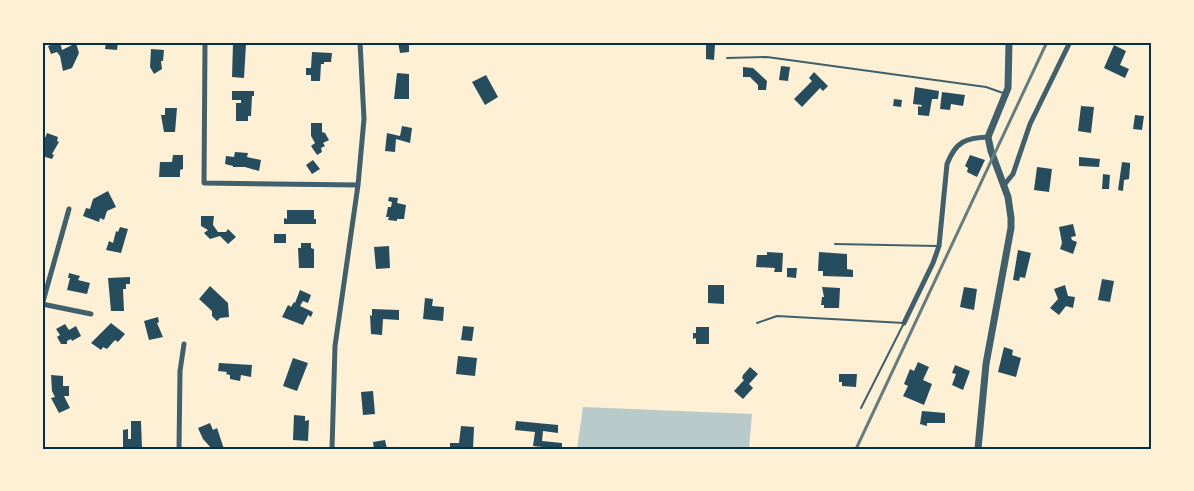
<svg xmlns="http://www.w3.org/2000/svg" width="1194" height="491" font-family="Helvetica,sans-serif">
	<rect width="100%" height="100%" fill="#fdf0d5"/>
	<path fill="#b9caca" d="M583,407L752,414L749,449H577Z"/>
	<path fill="#264d5e" d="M60,42L62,50L76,43L79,53L72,68L63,71L60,56L57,52L51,54L48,46Z
		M106,42H118L117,50L105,49Z
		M398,42H412V45H409V52L400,53Z
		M233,43L246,44L244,78L232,77Z
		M706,45H715L714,60L706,59Z
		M1114,45L1126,51L1120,65L1129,69L1125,78L1104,68Z
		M151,49L164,50L163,61H161L162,69L154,74L150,67Z
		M312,52L332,53L331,62H324V64H321L320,81H311V75H306V68H311Z
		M781,66L790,67L788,81L779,80Z
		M743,67L753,68L767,81L766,90H758V85L750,77H743Z
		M814,72L828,86L823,91L820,88L802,107L794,99L812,81L809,78Z
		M397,73L409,74V99H394Z
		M486,75L498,97L485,105L472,82Z
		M915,87L939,91L938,99H932L929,116L918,115V106L921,107L922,105L913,104Z
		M232,91H254V96H252L251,116H248V121H236V103H241V100H232Z
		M942,92L965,95L963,106L951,104L950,110L940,109Z
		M894,99L902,100L901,107L893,106Z
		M1081,106L1094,107L1091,133L1078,131Z
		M165,108H177L175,132H164L161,115H165Z
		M1135,115L1144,116L1142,130L1133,129Z
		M311,123H322V132L325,133L329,140L323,143L325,146L321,148L322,152L317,155L311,146L315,143L311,136Z
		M402,126L412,128L410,143L396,139L395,152L385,151L387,133L400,136Z
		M47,133L58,137L57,141L59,142L52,154L54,155L52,159L42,156V146Z
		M235,152L248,153L247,157L261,160L259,171L245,167H233V166L225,164L226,156L234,157Z
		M173,155H183V169L180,170V177H159L160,162H172Z
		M970,155L985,160L977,177L967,172L968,168L965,166Z
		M1079,157L1100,159L1099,167L1079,166Z
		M313,160L320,169L312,174L306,165Z
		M1122,162L1130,163V167L1129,179L1124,180L1123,191L1118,190Z
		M1037,167L1052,169L1049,192L1034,190Z
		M1103,174L1110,175L1109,189H1102Z
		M108,191L116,207L107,211L104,220L100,218L99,222L83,216L86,208L90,209L93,199Z
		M389,197L398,198L397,203L406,205L404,219H397V221L388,220L389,217H386L388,207H391L392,202L388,201Z
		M287,210H314V219H316V224H284V218L287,219Z
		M201,216H214L213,225L218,232H226L228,229L236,237L228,244L220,236L210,239L204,233L208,230L201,226Z
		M1073,224L1076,236L1071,237L1072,240L1077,242L1073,254L1060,249L1062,243L1059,227Z
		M120,227L128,229L121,253L106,250L109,241L113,243L116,231L118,232Z
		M274,234H286V243H274Z
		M301,243H311V248L314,249V268H299L298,248H301Z
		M389,246L390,268L376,269L374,247Z
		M1018,250L1031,253L1025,278L1020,277L1019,281L1013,280Z
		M767,252L783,253L782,272H774L775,268L756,267L757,255H767Z
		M819,252L847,254V269L853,270V277L823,276V271H818Z
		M787,268H797L796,278L787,277Z
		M69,273L80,276L78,280L90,283L87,294L67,290L70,278H68Z
		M130,277V284H126V289H123L124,311H111L108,278Z
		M1102,279L1114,281L1110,302L1098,300Z
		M708,285H724V304L708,303Z
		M1065,285L1068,296L1075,297L1073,308L1066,306L1059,315L1050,308L1058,299L1054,289Z
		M210,286L228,303L229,317L220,318L217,321L212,316V311L199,299Z
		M822,287L840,288L839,308H824V305H821L822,297H824Z
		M964,287L977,289L974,310L960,307Z
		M300,290L311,295L308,303L303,301L300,306L313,312L311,317L308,315L303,325L282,317L288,305L291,307L294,302L295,303Z
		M425,298L433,299L432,306L444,307L443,321L423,319Z
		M372,309L399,310V320L383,319L382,335L371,334L370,315L372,316Z
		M158,317L159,322L157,323L163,337L149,340L144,321Z
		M111,323L125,334L118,342L115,340L107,349L103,347L101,350L91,343Z
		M65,324L69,330L76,326L81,336L72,341L71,339L67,341V344H61L57,337L60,335L56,329Z
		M463,326L474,327L472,341L461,340Z
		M696,327H709V344H696V338L693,339V333H696Z
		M1004,347L1013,350L1012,355L1021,358L1016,377L998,372Z
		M458,356L477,358L475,376L456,374Z
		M293,358L308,363L297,391L283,386Z
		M918,362L929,367L923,380L932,384L924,405L903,396L908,386L904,384L910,369L914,371Z
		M219,363L252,365L251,377L241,375L240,381L230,379V375L226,374L227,372L218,371Z
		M955,365L970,371L963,390L952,385L956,374L952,373Z
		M750,367L758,374L749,384L753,388L743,399L734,391L744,380L742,378L743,375Z
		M839,374H857L856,387L842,386V382H839Z
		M51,375L63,376V386H69V396H64L70,408L59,413L51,398L55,397L52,391Z
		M373,391L375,414L363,415L361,392Z
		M922,411L945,413V423H927V426L920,424Z
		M294,415L305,416V421L309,420L308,441L293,440Z
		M131,421H141L142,449H123V430L128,429V439H131Z
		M516,421L558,425V433L543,431L542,441L562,443V449L533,446L535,432L515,430Z
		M210,423L213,430L217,428L224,449H212L203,439L198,428Z
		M461,426L474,427L473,449H450V443H459Z
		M385,440L387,449H374L373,442Z"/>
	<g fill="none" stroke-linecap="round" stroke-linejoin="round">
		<path stroke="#3f606c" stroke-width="2" d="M727,58L767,57L986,87L1003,93
			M835,244L937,246
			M757,323L777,316L904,323L861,408"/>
		<path stroke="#3f606c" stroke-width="5" d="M205,42L204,183L358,185
			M1004,185L1013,174L1030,124L1070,42
			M42,304L91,314
			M42,305L69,209
			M904,323L933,263L939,246L947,164C956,141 966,138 988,137
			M179,449L180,371L184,344
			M332,449L335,346L358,185L364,119L360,42"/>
		<path stroke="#3f606c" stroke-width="7" d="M978,449L986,364L1011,228V218L1008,197L991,151L988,137L1008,88L1009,42"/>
		<path stroke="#657d81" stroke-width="3" d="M856,449L1047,42"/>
	</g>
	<rect width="1194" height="491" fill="none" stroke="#fdf0d5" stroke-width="87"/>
	<rect x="44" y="44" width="1106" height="404" fill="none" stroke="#003049" stroke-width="2"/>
</svg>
